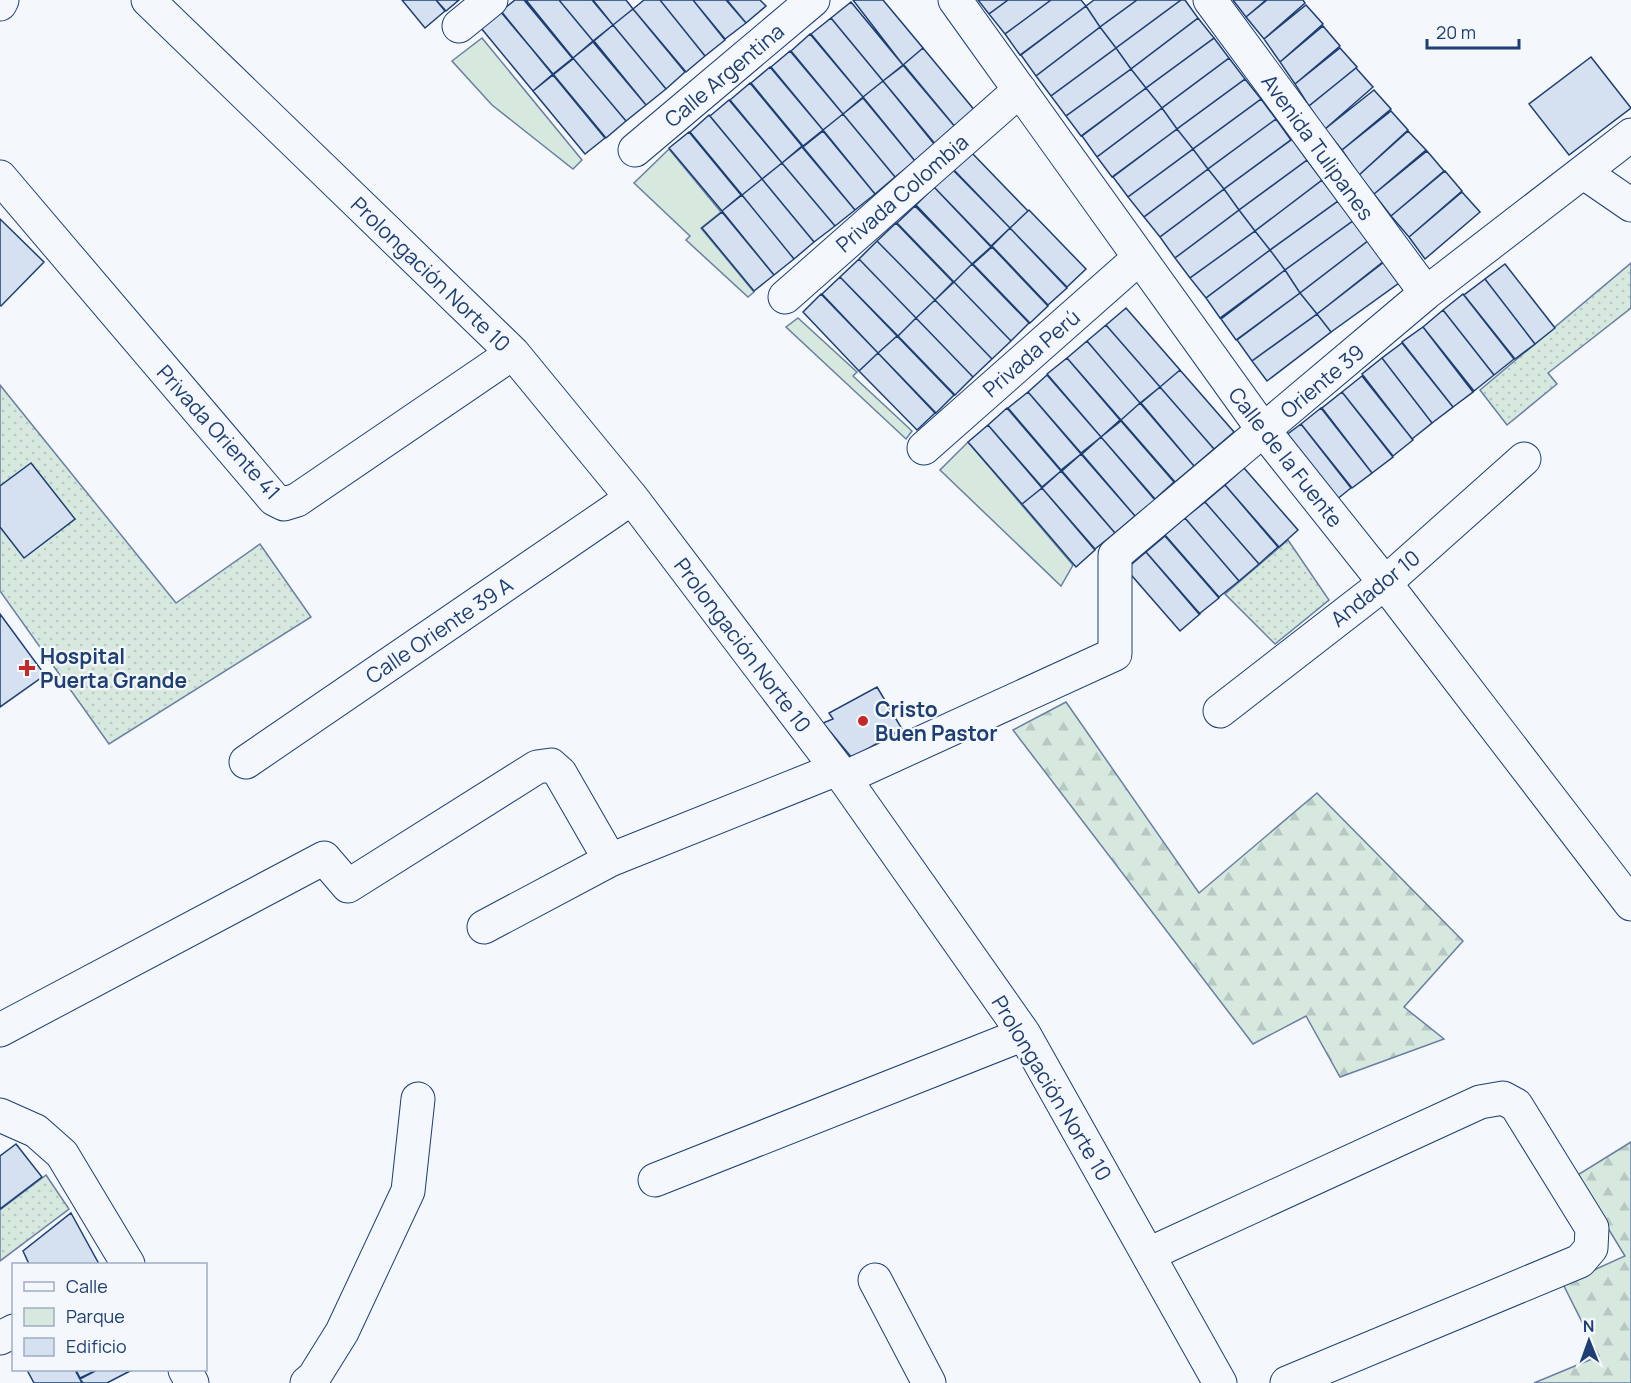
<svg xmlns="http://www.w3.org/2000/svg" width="1631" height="1383" font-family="Manrope,sans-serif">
	<defs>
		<pattern id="grass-dots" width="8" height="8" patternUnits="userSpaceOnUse" patternTransform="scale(1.5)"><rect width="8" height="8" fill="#d7e8df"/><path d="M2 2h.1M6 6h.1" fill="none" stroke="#b8c8c3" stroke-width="1.8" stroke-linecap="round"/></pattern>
		<pattern id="forest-firs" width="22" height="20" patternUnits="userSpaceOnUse" patternTransform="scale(1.5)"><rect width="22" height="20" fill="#d7e8df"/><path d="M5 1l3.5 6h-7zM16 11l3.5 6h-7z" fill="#b8c8c3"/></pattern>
	</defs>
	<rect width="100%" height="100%" fill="#f4f7fb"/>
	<path fill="url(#grass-dots)" stroke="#687fa3" stroke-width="1.5" d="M1631,263V308L1548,373L1557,384L1507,425L1480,390Z
		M0,385L176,603L260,544L311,617L109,744L0,591Z
		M1288,540L1329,600L1275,644L1225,594Z
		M46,1175L69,1209L0,1261V1210Z"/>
	<path fill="url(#forest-firs)" stroke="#687fa3" stroke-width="1.5" d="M1066,702L1199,893L1317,793L1463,941L1404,1007L1444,1039L1340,1077L1306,1016L1253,1044L1013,730Z
		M1631,1142V1383H1534L1599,1356L1563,1284L1625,1256L1576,1176Z"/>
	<path fill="#d7e8df" stroke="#687fa3" stroke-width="1.5" d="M482,38L582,160L573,169L492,105L452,61Z
		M669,149L721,212L701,228L754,292L748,297L686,240L690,236L634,183Z
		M798,318L857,372L853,376L912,431L906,439L786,327Z
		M968,442L1073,565L1061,586L940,470Z"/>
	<path fill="#d5e0f0" stroke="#1d3f73" stroke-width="1.5" d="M402,0H436L445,11L425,28Z
		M436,0H459L446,11Z
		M515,0H524L573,59L553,75L501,11Z
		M526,0H559L593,41L573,58Z
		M559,0H592L613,25L593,41Z
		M593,0H626L633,9L613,25Z
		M644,0H660L705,56L686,72L633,9Z
		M660,0H693L725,40L705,56Z
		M693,0H726L746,23L725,39Z
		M727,0H760L766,6L746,23Z
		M853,0H883L923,48L903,65Z
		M978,0H1008L989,14Z
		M1008,0H1051L1005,34L989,14Z
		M1051,0H1081L1086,6L1020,55L1005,34Z
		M1094,0H1137L1100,27L1086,6Z
		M1137,0H1181L1116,48L1100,27Z
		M1181,0H1185L1198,18L1131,69L1116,48Z
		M1233,0H1266L1246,17Z
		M1267,0H1303L1305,3L1264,39L1246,17Z
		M851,2L903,65L883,81L831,18Z
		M1306,5L1323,24L1280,62L1264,39Z
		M1086,6L1100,27L1036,76L1021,55Z
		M633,9L685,72L666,89L613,25Z
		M500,11L553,74L533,91L481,28Z
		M831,18L883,81L863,97L811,34Z
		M1198,18L1214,38L1146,88L1131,69Z
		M613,25L666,89L646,105L594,41Z
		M1323,26L1340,46L1295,84L1280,62Z
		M1100,27L1116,48L1051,96L1036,76Z
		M810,34L863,97L843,114L791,51Z
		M1214,38L1229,58L1162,108L1146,88Z
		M593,42L646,105L626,121L573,58Z
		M923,48L976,112L956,128L903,65Z
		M1116,48L1131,69L1066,116L1051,96Z
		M1340,48L1357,67L1309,106L1295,84Z
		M790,51L843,114L823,130L771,67Z
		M1591,57L1631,108L1569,155L1529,104Z
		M573,58L626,121L606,138L553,74Z
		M1229,58L1245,79L1177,129L1162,108Z
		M904,65L956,128L936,145L883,81Z
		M770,67L823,130L803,146L751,83Z
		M1356,68L1373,87L1325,129L1309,106Z
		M1131,69L1146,88L1081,136L1066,116Z
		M553,75L605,138L585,154L533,91Z
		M1245,79L1261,99L1193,149L1177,129Z
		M883,81L935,145L915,161L863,97Z
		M750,83L802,146L782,163L730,100Z
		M1146,88L1162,108L1097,157L1082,136Z
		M1374,90L1391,109L1342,150L1325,129Z
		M863,98L915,161L895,177L843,114Z
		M1261,99L1276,119L1208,169L1193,149Z
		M729,100L782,163L762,179L710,116Z
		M1162,108L1177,129L1112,177L1097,157Z
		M1391,111L1408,130L1359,175L1342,150Z
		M843,114L895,177L875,194L823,130Z
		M709,115L762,179L742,195L690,132Z
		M1276,119L1291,140L1224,189L1208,169Z
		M1177,129L1193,149L1128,197L1113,177Z
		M823,131L875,194L855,210L803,147Z
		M1408,131L1426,150L1374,194L1359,175Z
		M689,132L741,195L722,211L669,148Z
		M1292,139L1307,160L1239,210L1224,189Z
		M802,147L855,210L835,226L782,163Z
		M1193,149L1208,169L1144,217L1128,197Z
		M1427,151L1444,171L1391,216L1374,194Z
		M971,152L1028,211L1010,228L953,169Z
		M1307,160L1322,180L1255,231L1239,210Z
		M782,163L835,226L814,242L762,179Z
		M952,169L1010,228L991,246L934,187Z
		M1208,169L1224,189L1160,237L1144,217Z
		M1445,171L1462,191L1409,237L1391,216Z
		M762,179L814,242L794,259L742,195Z
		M1322,180L1338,201L1270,250L1255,231Z
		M934,187L991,247L972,264L916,205Z
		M1224,189L1239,210L1175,258L1160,237Z
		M1462,192L1480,212L1425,259L1409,237Z
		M742,195L794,259L774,275L722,211Z
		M1338,201L1354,220L1285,270L1270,250Z
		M915,206L972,264L954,282L897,223Z
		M1029,210L1086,269L1067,287L1010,228Z
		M1239,210L1255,231L1190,278L1175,258Z
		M722,212L774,275L754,291L702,228Z
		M0,219L44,262L1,306L0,305Z
		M1354,220L1369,240L1300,293L1285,270Z
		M896,223L953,282L935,300L877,241Z
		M1010,228L1067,288L1048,305L992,246Z
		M1255,231L1270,250L1206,298L1190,278Z
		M1369,240L1384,261L1317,314L1300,293Z
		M877,241L935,300L916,318L859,259Z
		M992,247L1048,306L1030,323L973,264Z
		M1270,250L1285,270L1220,318L1206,298Z
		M859,259L916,318L898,336L840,277Z
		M1384,262L1399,283L1331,332L1317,314Z
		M972,264L1029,323L1011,341L954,282Z
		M1505,264L1555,328L1535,344L1485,279Z
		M1285,270L1300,293L1236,340L1221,319Z
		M840,277L897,336L878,353L822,294Z
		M1485,279L1535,344L1515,359L1464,295Z
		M954,282L1011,341L992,359L935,300Z
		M1300,293L1317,314L1252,361L1237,340Z
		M821,294L878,353L859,371L803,312Z
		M1463,294L1514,359L1494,375L1443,310Z
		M935,300L992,359L973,377L916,318Z
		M1126,308L1180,370L1160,387L1106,325Z
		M1443,310L1494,375L1474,391L1423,327Z
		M1317,314L1331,332L1267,381L1252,361Z
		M916,318L973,377L955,395L898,336Z
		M1106,325L1160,387L1140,403L1087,341Z
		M1423,327L1473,392L1453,407L1402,342Z
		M897,336L954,395L936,413L878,353Z
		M1087,341L1140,403L1121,420L1067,358Z
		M1402,343L1453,407L1432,423L1382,358Z
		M878,353L935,413L917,430L859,371Z
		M1067,358L1120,420L1101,437L1047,374Z
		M1382,358L1432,423L1412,439L1362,374Z
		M1180,370L1234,432L1214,449L1160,387Z
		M1047,375L1101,437L1081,453L1028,392Z
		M1362,376L1413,440L1393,456L1342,392Z
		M1160,387L1214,449L1194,466L1141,403Z
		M1028,392L1081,454L1061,470L1008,408Z
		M1342,392L1393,457L1372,473L1322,408Z
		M1140,403L1194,466L1175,482L1121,420Z
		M1007,408L1061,471L1042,487L988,425Z
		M1321,408L1372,473L1352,488L1301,424Z
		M1121,421L1174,482L1155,499L1101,437Z
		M1301,424L1351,488L1331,504L1281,439Z
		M988,425L1042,488L1022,504L968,442Z
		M1101,437L1155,500L1135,516L1082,454Z
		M1081,454L1135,516L1115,533L1062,471Z
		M31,463L75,519L24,558L0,527V486Z
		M1244,468L1298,530L1279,547L1225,485Z
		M1061,471L1115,533L1095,549L1042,488Z
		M1225,485L1278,547L1259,564L1205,502Z
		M1042,488L1095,550L1076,567L1022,504Z
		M1205,502L1259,564L1239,581L1185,518Z
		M1185,518L1239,581L1219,597L1165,535Z
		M1165,536L1219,598L1199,614L1146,552Z
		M1146,552L1200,614L1180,631L1126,569Z
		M0,614L45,675L0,707Z
		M877,687L902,729L852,758L823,723L833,719L829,713Z
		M16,1144L42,1177L0,1209V1156Z
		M71,1213L99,1264H29L23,1251Z
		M27,1370H75L82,1383H34Z
		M76,1370H97L80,1378Z
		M97,1370H132L107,1383H83L80,1379Z"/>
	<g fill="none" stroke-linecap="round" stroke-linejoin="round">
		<defs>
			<path id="minor" d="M148,0L513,353L632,498L844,778L1024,1034L1220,1383
				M955,0L1264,431L1385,583L1631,904
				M1210,0L1426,293
				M0,4L2,0
				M459,26L491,0
				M635,150L813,0
				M1583,172L1631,205
				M0,177L274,499L284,504L297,500L513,353
				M785,297L1020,90
				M924,448L1138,259
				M1220,711L1385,583L1524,459
				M246,762L632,498
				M844,778L1115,654V555L1426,293L1631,135
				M484,927L610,860L837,769
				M0,1030L324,858L348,886L537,767L551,765L560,773L610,860
				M0,1115L36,1131L62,1154L128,1264
				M655,1180L1024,1034
				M1149,1254L1480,1102L1503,1098L1516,1105L1592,1228L1591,1248L1580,1261L1287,1383
				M875,1280L929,1383
				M0,1338L14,1331
				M185,1370L192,1383
				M307,1383L314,1377L342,1332L408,1191L418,1099"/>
		</defs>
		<use href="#minor" stroke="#1d3f73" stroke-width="35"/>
		<use href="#minor" stroke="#f4f7fb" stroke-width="33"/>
	</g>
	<g fill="#c62828" stroke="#f4f7fb" stroke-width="2">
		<path d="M24 659h6v6h6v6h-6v6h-6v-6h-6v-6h6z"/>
		<circle cx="863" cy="721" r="6"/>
	</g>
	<g text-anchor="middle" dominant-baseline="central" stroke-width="4.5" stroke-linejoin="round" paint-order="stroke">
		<g font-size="21" fill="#1d3f73" stroke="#f4f7fb">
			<text transform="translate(724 75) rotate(-40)">Calle Argentina</text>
			<text transform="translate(1318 147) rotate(54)">Avenida Tulipanes</text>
			<text transform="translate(902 193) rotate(-41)">Privada Colombia</text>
			<text transform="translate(431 274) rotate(44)">Prolongación Norte 10</text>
			<text transform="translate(1031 353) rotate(-41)">Privada Perú</text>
			<text transform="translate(1322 381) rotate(-40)">Oriente 39</text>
			<text transform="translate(219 432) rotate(48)">Privada Oriente 41</text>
			<text transform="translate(1286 457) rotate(52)">Calle de la Fuente</text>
			<text transform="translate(1375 588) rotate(-39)">Andador 10</text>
			<text transform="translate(439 630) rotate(-34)">Calle Oriente 39 A</text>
			<text transform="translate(743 645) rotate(53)">Prolongación Norte 10</text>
			<text transform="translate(1052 1088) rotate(59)">Prolongación Norte 10</text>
		</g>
		<g font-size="21" font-weight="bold" fill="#1d3f73" stroke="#f4f7fb" text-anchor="start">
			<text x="40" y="656">Hospital<tspan x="40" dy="24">Puerta Grande</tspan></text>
			<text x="875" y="709">Cristo<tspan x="875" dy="24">Buen Pastor</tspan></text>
		</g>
	</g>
	<rect x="12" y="1263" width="195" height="108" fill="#f4f7fb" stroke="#9eadc5" stroke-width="1.5"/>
	<rect x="24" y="1282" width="30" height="9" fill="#f4f7fb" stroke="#9eadc5" stroke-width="1.5"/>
	<text x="66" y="1293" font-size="18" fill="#1d3f73">Calle</text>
	<rect x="24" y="1308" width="30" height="18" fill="#d7e8df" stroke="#9eadc5" stroke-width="1.5"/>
	<text x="66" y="1323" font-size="18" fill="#1d3f73">Parque</text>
	<rect x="24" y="1338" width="30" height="18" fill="#d5e0f0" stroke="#9eadc5" stroke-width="1.5"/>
	<text x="66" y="1353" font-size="18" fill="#1d3f73">Edificio</text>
	<g transform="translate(1589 1341) rotate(359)" stroke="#f4f7fb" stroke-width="4.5" paint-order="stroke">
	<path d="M0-4.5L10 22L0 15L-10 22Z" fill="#1d3f73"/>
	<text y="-9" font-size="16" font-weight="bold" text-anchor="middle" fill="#1d3f73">N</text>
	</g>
	<path d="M1427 39v9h92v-9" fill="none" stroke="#1d3f73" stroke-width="3"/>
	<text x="1436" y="39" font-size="18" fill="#1d3f73" stroke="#f4f7fb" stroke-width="4.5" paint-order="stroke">20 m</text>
</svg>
